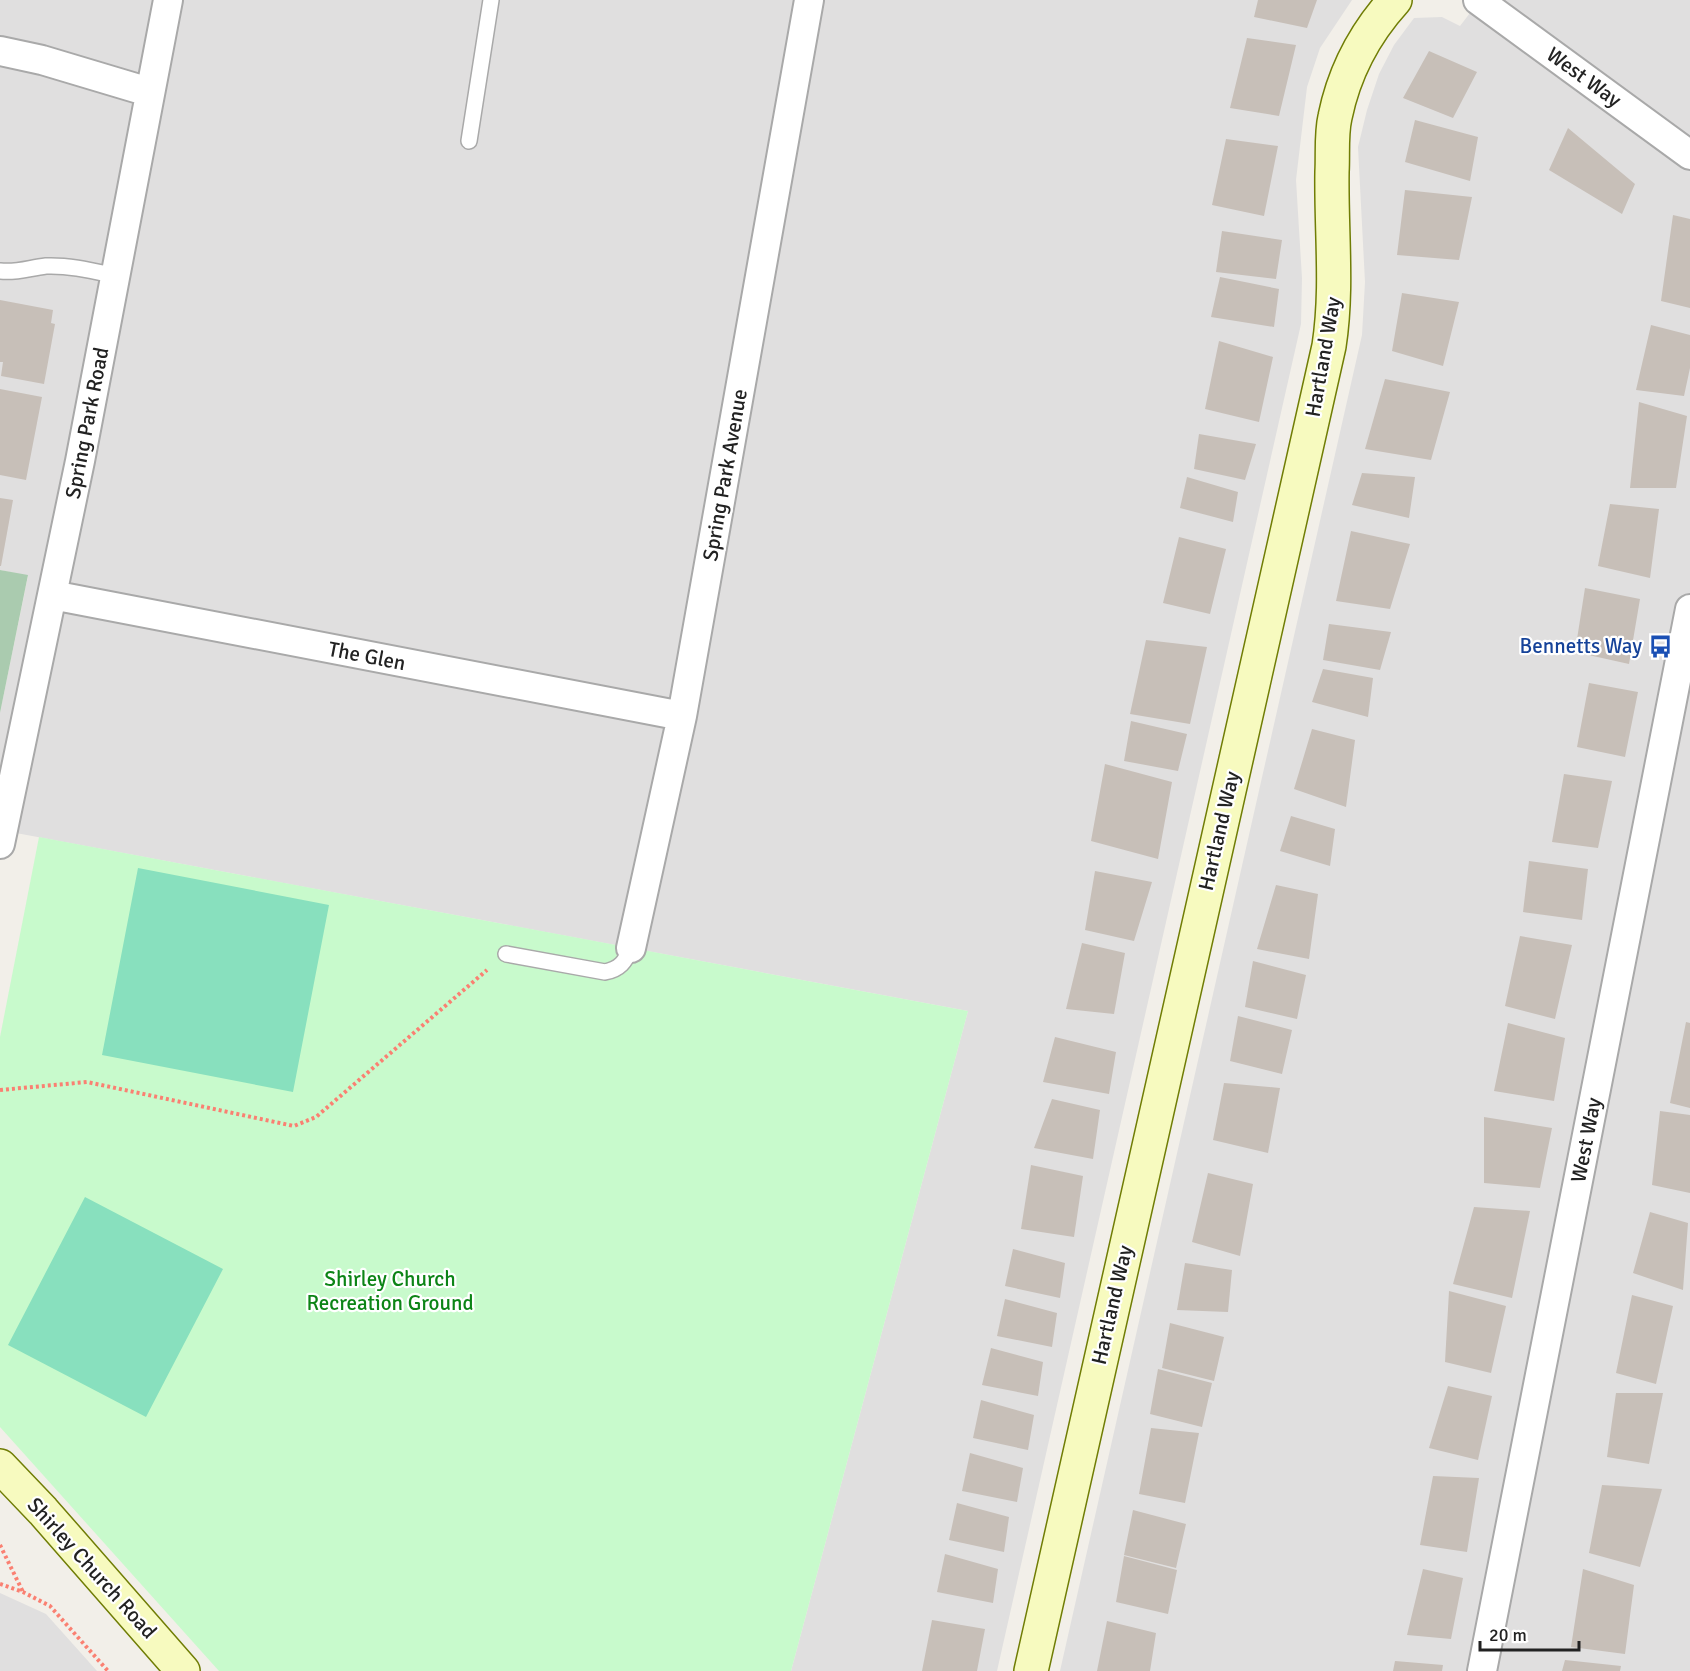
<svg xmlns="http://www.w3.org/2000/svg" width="1690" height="1671" font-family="Signika,sans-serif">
	<rect width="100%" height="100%" fill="#f2efe9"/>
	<path fill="#e0dfdf" d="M0,0H1352L1320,48L1307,87L1296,180L1302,278L1301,324L997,1671H791L968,1011L0,830V713L28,576L0,570Z
		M1480,0H1690V1671H1060L1362,335L1365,282L1358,147L1367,110L1379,74L1394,45L1414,18L1442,17L1460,26Z
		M0,1593L46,1614L97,1671H0Z"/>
	<path fill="#aacbaf" d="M0,570L28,575L0,713Z"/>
	<path fill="#c8facc" d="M39,837L968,1011L791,1671H219L0,1427V1037Z"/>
	<path fill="#88e0be" d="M138,868L329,905L293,1092L102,1055Z
		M85,1197L223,1269L146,1417L8,1345Z"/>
	<path fill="#c7bfb8" d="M1258,0H1317L1307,28L1254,17Z
		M1247,38L1296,45L1279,116L1230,108Z
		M1429,51L1477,72L1453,118L1403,98Z
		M1415,120L1478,137L1470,181L1405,162Z
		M1568,128L1635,184L1622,214L1549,170Z
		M1226,139L1278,146L1264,216L1212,205Z
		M1405,190L1472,197L1459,260L1397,255Z
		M1673,215L1690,219V308L1661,301Z
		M1222,231L1282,240L1276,279L1216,272Z
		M1220,277L1279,289L1274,327L1211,317Z
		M1402,293L1459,302L1443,366L1392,351Z
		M0,300L53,310L51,323L55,324L44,384L1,376L3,362H0Z
		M1651,325L1690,335V368L1684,396L1636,390Z
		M1219,341L1273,357L1259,422L1205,409Z
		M1385,379L1450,392L1431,460L1365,449Z
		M0,389L42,397L26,480L0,475Z
		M1639,402L1687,416L1676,488H1630Z
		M1199,434L1256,444L1245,480L1194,469Z
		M1362,473L1415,477L1409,518L1352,505Z
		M1187,477L1238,492L1233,522L1180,508Z
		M0,498L13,500L1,566H0Z
		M1610,504L1659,509L1650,578L1598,566Z
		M1351,531L1410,544L1390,609L1336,601Z
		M1179,537L1226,549L1210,614L1163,603Z
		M1585,588L1640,599L1629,664L1575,652Z
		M1329,624L1391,632L1380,670L1323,660Z
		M1146,640L1207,647L1190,724L1130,714Z
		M1323,669L1373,678L1368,717L1312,702Z
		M1589,683L1638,692L1625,757L1577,747Z
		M1131,721L1187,734L1178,771L1124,761Z
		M1312,729L1355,740L1346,807L1294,789Z
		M1105,764L1172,782L1158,859L1091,841Z
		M1564,774L1612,781L1598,848L1552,842Z
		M1291,816L1335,829L1330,866L1280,851Z
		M1529,861L1588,869L1582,920L1523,912Z
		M1095,871L1152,882L1134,941L1085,930Z
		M1276,885L1318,894L1309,959L1257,949Z
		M1520,936L1572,945L1555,1019L1505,1006Z
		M1082,943L1125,953L1114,1014L1066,1009Z
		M1253,961L1306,975L1297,1019L1245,1007Z
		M1238,1016L1292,1030L1282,1074L1230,1061Z
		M1686,1022L1690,1023V1108L1670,1103Z
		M1508,1023L1565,1038L1554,1101L1494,1091Z
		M1055,1037L1116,1052L1109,1094L1043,1082Z
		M1224,1083L1280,1088L1268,1153L1213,1140Z
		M1052,1099L1100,1110L1093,1159L1034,1148Z
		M1660,1111L1690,1115V1193L1652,1185Z
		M1484,1117L1552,1128L1540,1188L1484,1183Z
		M1031,1165L1083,1176L1074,1237L1021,1229Z
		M1208,1173L1253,1184L1240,1256L1192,1242Z
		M1474,1207L1530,1211L1512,1298L1453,1284Z
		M1650,1212L1688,1223L1683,1290L1633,1273Z
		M1013,1249L1065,1263L1060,1298L1005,1286Z
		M1185,1263L1232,1270L1228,1312L1177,1310Z
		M1449,1291L1506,1306L1491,1373L1445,1362Z
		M1632,1295L1673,1306L1656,1384L1616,1373Z
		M1005,1299L1057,1313L1052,1347L997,1336Z
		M1170,1323L1224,1337L1214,1381L1162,1368Z
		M991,1348L1043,1362L1038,1396L982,1385Z
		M1158,1369L1212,1383L1202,1427L1150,1414Z
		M1448,1386L1492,1396L1478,1460L1429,1448Z
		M1616,1393H1663L1649,1464L1607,1457Z
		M981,1400L1034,1415L1028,1450L973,1438Z
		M1151,1428L1199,1433L1185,1503L1139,1494Z
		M970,1453L1023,1468L1017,1502L962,1491Z
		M1433,1476L1479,1478L1467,1552L1420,1545Z
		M1602,1485L1662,1489L1640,1567L1589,1553Z
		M957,1503L1009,1517L1004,1552L949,1540Z
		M1133,1510L1186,1524L1176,1568L1124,1555Z
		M945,1554L998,1569L993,1603L937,1592Z
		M1124,1556L1177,1570L1168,1614L1116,1602Z
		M1423,1569L1463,1578L1451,1639L1407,1635Z
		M1583,1569L1634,1585L1625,1654L1571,1647Z
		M932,1620L985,1629L977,1671H922Z
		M1107,1621L1156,1633L1150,1671H1097Z
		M1565,1660L1621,1666L1620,1671H1562Z
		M1395,1661L1443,1665L1442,1671H1393Z"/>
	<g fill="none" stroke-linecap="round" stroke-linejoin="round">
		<defs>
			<path id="lane" d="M469,141L491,0
				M0,271C17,273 29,268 46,266C69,265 93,271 116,276
				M506,954L605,972C620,969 625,962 631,948"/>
			<path id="street" d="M1478,0L1690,155
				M0,51L42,60L149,92
				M52,595L682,716
				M0,844L80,461L168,0
				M631,948L682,716L809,0
				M1482,1671L1690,609"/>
			<path id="secondary" d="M0,1466L43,1511L183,1671
				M1031,1671L1329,346C1338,288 1331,231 1332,172C1333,154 1331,134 1335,117C1344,73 1365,33 1395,0"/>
		</defs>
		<use href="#lane" stroke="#a9a9a9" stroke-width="18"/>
		<use href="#street" stroke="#a9a9a9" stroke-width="32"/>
		<use href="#secondary" stroke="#707d05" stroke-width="36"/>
		<path stroke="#fa8072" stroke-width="4" stroke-dasharray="3 3" stroke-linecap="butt" d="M0,1090L87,1082L294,1126L316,1117L487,970
			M0,1545L23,1592
			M0,1584L23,1592L50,1606L108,1671"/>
		<use href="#lane" stroke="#fff" stroke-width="15"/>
		<use href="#street" stroke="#fff" stroke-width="28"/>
		<use href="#secondary" stroke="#f7fabf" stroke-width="33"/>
	</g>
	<defs>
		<symbol id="bus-bare" viewBox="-9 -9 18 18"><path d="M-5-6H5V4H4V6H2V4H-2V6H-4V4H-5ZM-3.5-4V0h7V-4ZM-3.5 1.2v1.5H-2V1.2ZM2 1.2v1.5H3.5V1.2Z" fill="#1a4fb4" stroke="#fff" stroke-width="2.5" paint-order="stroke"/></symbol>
	</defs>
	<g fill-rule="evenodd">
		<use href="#bus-bare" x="1644" y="630" width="33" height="33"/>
	</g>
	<g text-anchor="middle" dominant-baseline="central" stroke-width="4.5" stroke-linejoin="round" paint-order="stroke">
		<g font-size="21" fill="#222" stroke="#fff">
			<text transform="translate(1584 77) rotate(36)">West Way</text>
			<text transform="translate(1323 357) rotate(-80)">Hartland Way</text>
			<text transform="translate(87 423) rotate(-79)">Spring Park Road</text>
			<text transform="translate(725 475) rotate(-80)">Spring Park Avenue</text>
			<text transform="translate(367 656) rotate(11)">The Glen</text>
			<text transform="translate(1219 831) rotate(-77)">Hartland Way</text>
			<text transform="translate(1586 1140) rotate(-79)">West Way</text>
			<text transform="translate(1112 1305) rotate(-77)">Hartland Way</text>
			<text transform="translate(92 1568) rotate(48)">Shirley Church Road</text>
		</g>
		<g font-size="21" fill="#164399" stroke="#fff" text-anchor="end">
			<text x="1642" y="646">Bennetts Way</text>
		</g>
		<g font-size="21" fill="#0c8416" stroke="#fff">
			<text x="390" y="1279">Shirley Church<tspan x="390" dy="24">Recreation Ground</tspan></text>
		</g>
	</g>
	<path d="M1480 1641v9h99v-9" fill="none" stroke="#222222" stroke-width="3"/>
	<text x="1489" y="1641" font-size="18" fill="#222222" stroke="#ffffff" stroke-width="4.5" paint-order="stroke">20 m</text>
</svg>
